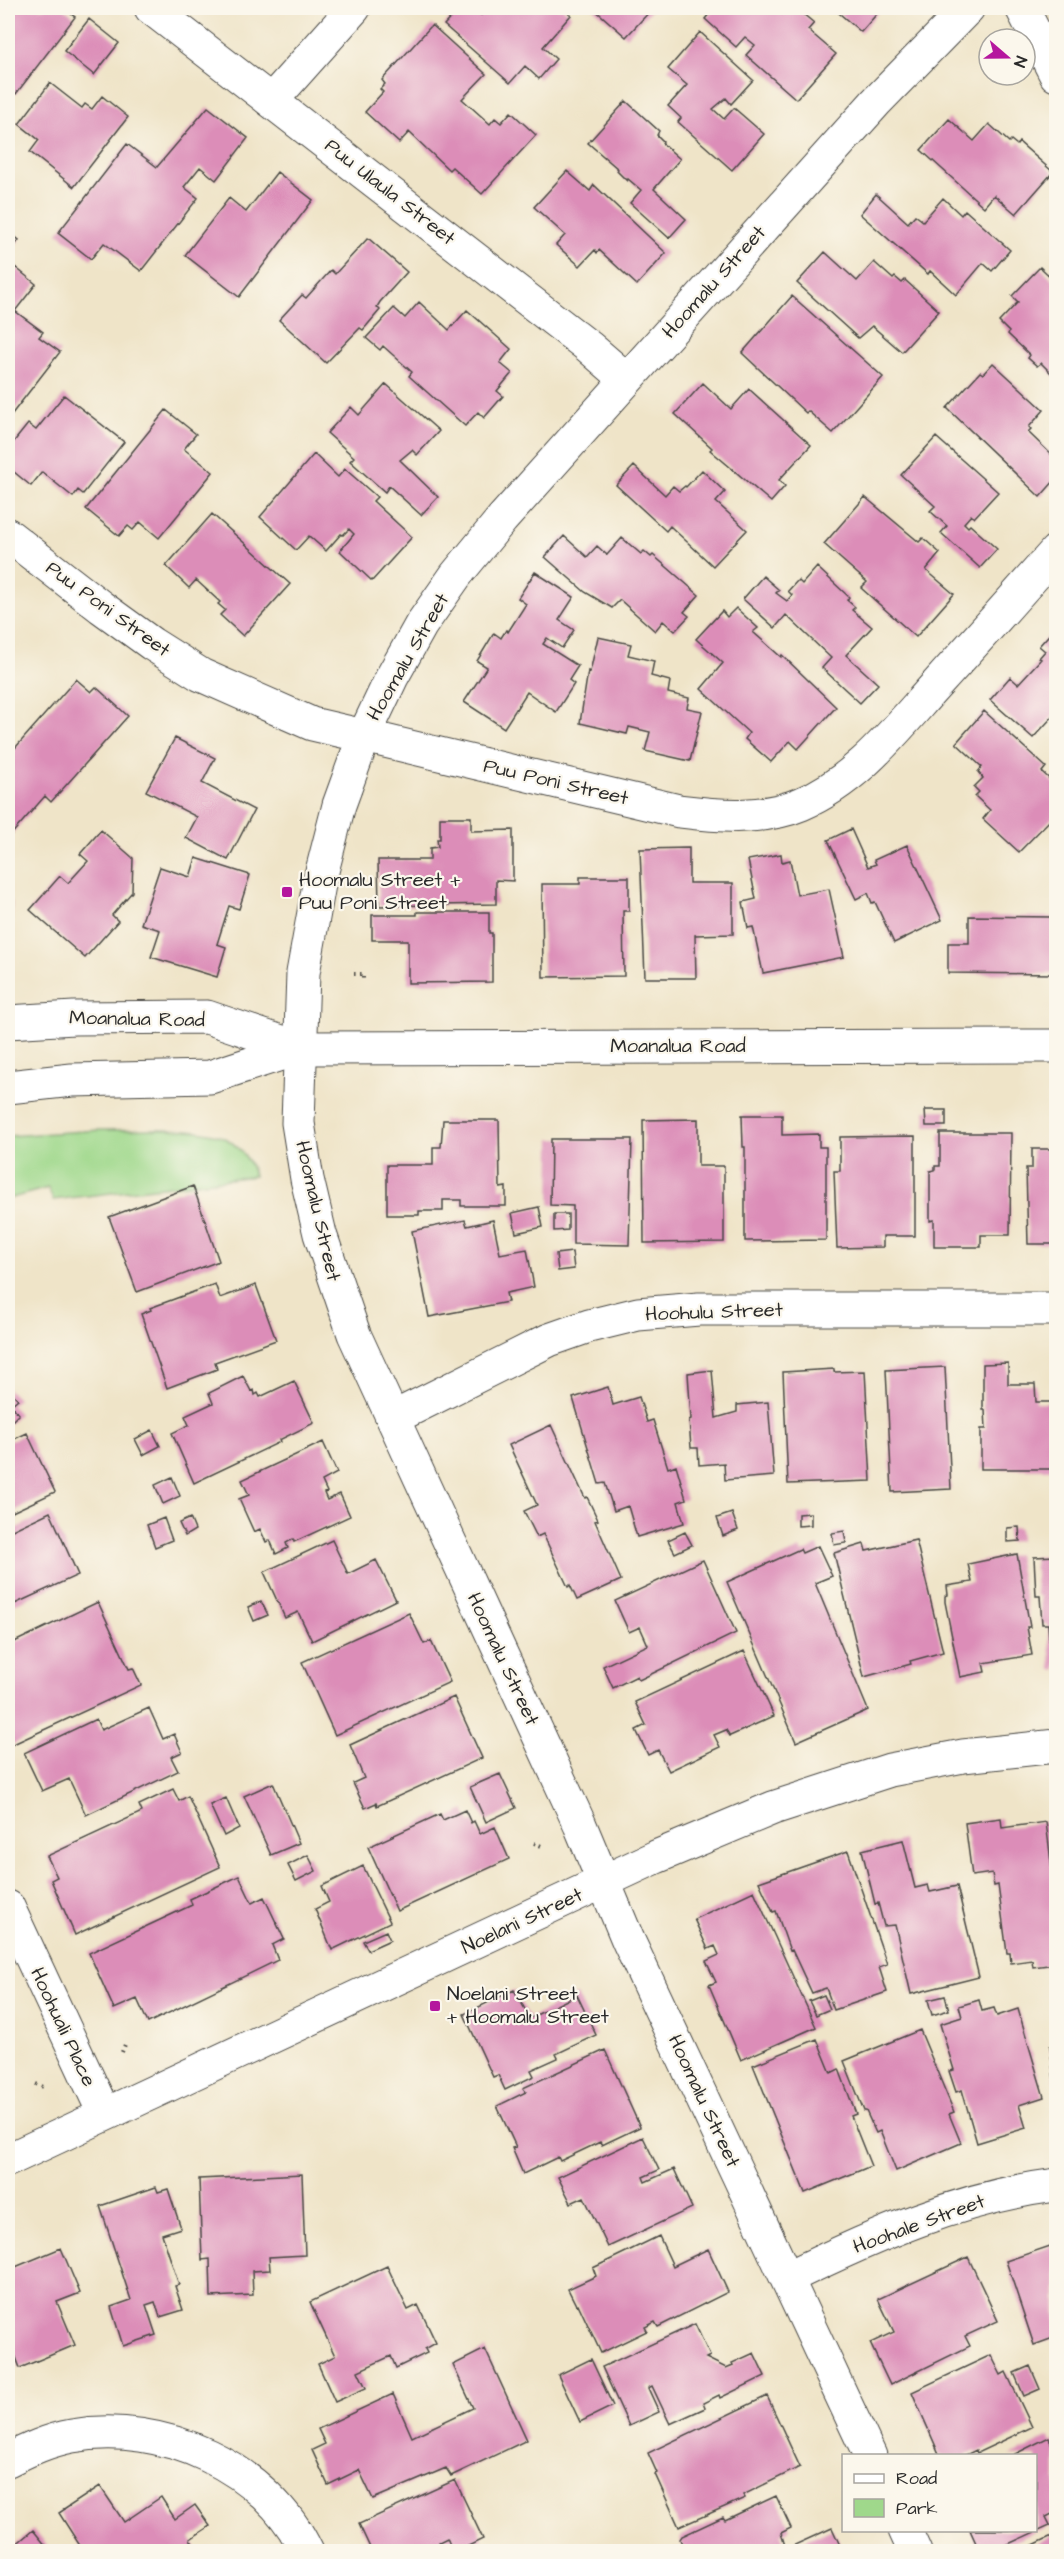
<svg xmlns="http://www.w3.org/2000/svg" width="1064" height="2559" font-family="'Architects Daughter',sans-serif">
	<rect width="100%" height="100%" fill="#fbf7ec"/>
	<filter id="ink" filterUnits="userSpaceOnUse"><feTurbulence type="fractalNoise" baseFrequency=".0167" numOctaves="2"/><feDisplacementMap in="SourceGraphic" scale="12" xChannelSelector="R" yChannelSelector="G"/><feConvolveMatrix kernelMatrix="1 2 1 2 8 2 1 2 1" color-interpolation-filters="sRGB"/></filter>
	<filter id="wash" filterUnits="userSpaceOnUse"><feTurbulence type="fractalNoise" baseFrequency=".008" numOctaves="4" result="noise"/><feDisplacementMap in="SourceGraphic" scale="24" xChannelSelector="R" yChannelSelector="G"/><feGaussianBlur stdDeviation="1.35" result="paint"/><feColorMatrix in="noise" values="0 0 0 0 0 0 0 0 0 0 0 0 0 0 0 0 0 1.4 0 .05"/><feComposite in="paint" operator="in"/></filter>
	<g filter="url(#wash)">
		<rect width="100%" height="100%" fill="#efe4c8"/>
		<path fill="#9fd88b" stroke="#65825b" stroke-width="1.5" d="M100,1130C134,1130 182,1126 213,1134C233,1138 250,1157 254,1176L53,1200L48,1188L8,1199V1136Z"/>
		<g id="blocks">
			<path fill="#dc8db8" d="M8,8H63L75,17L16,94L8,87Z
				M460,8H472L481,15L487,8H563L571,15L543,47L556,59L539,79L525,66L510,83L444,25Z
				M593,8H653L626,37Z
				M714,8H796L814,23L808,30L836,54L796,99L746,55L755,45L745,37L736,47L705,19Z
				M833,8H882L861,32Z
				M89,19L119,43L94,75L64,51Z
				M432,25L486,74L462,99L490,124L495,118L501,123L511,112L536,135L482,194L452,167L449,170L409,132L399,143L365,112L383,92L380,89L385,84L382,80Z
				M700,32L753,80L731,104L726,98L713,109L724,119L734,108L764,134L732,170L678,122L681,118L668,106L687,85L668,69Z
				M50,83L82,108L85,104L92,109L102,96L128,117L74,187L30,152L39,140L19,124Z
				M626,101L659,131L657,135L663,141L662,143L680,159L654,189L686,219L669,238L630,203L641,190L628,179L627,181L617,171L618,169L588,143Z
				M208,107L248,138L216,180L200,167L184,187L198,198L141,271L104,243L91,259L58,233L127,144L157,167Z
				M949,119L974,141L989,124L1009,142L1011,140L1017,145L1019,142L1053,172L1016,214L994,195L984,207L921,150Z
				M567,171L590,191L594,185L666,253L637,285L599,250L597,253L595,250L580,266L556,245L565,235L534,207Z
				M277,172L313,200L239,297L185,255L229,198L246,212Z
				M876,194L908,223L915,215L923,221L943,198L961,215L965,210L1010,250L992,271L983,263L956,295L930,271L928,274L860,214Z
				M8,231L19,240L8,255Z
				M368,238L407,272L380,302L377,307L380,310L363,330L360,328L326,363L279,320L302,295L306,298L331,270L335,274Z
				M825,252L857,281L874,262L893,279L895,277L902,283L905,280L939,311L902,352L872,326L858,338L797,283Z
				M15,267L36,284L15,311L43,332L39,337L60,352L8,419V276Z
				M1040,267L1056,282V378L1041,363L1037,366L1028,358L1030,355L1008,334L1009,332L999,322L1018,302L1012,296Z
				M792,296L883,377L833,433L808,411L806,413L742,353Z
				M419,302L449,330L467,310L511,349L500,363L512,373L497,391L503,396L484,418L478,412L465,426L409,376L412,372L383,346L380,350L366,338L394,308L405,318Z
				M993,363L1044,410L1029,427L1031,429L1028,432L1056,459V479L1040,497L947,408L980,372L983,374Z
				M703,383L731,409L749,389L811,445L779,480L785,486L771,502L710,450L712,448L675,414Z
				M386,384L439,431L417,455L412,450L400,460L438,497L421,515L389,486L385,492L350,461L354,457L327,433L351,407L359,415Z
				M64,395L124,442L83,494L78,490L73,497L42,472L31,486L8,467V449L28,424L36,430Z
				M166,410L196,434L184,449L213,472L159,538L140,522L133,530L128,526L119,536L86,509Z
				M936,437L998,492L974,518L971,515L964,523L968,527L970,525L997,549L980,568L941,533L947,526L930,511L935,506L901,475Z
				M314,454L338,477L345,469L377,497L373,501L412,537L372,581L340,551L354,534L349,529L343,535L341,534L326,551L309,536L296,550L260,517Z
				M634,466L665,495L673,486L679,491L685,486L686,487L702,470L725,492L716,502L747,530L713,566L670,526L666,531L616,485Z
				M865,497L919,542L923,538L940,553L926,570L954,594L916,637L861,588L867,582L824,544Z
				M212,514L290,584L243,636L220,615L225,610L218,604L220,602L196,580L189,588L166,566Z
				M564,536L587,557L597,546L607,555L622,538L641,554L644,551L651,557L653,555L699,595L684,612L689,616L675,631L663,621L655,631L620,600L612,608L585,592L545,557Z
				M817,567L849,597L847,600L855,607L852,610L872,627L846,655L878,684L860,703L822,668L831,658L786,615L775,628L743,599L763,576L779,590L776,593L787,601L792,595L788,591L798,580L802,584Z
				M535,572L574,597L559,620L574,630L562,648L547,638L543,644L578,666L569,680L574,684L556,712L527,692L504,728L464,702L487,667L477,661L494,633L501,638L506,630L508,632L526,604L518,598Z
				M736,608L758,628L753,632L781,657L782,655L836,707L798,749L790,741L771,762L745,739L749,733L701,689L723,663L696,639L722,611L727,617Z
				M1056,627V713L1033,738L990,700L1010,677L1018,684L1041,659L1039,658L1045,651L1039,646Z
				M598,637L631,644L628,655L654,661L651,676L670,681L668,693L689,698L687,708L702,711L690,761L645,751L650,732L629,727L627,734L580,723L588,671L590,672Z
				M76,679L91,692L96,687L128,716L51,802L45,796L9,837L8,756Z
				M984,711L1046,767L1042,772L1056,785V814L1019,852L983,819L990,810L975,796L979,792L974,787L983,778L978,772L982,767L956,743Z
				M175,738L215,758L202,783L254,810L228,860L186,838L197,817L146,791Z
				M440,817H471V831L513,830V881L496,880V904L379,906L378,860H430V848L438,847L437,839H440Z
				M851,829L868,867L876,864L874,860L907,845L942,920L894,943L875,902L872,903L868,893L856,899L828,840Z
				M101,830L133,858L132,892L112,915L118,921L85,958L30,910L60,876L68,883L88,861L80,854Z
				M689,848V883H733V934L695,935L696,978H645L640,849Z
				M781,854L782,862L790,860L797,895L829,889L844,957L763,973L753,927L748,928L743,902L756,899L748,860Z
				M196,858L250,875L239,909L229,906L217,944L226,947L217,977L151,957L160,930L141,924L160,867L190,877Z
				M580,877H629V911H623L624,976L543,977L542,884H580Z
				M12,901V973H8V902Z
				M417,912H489V933H492V982L408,983V940H372V915H417Z
				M969,916L1053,917V921L1056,922V974L948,973V943H969Z
				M925,1110H946V1126H926Z
				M742,1115H782V1135L819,1134V1147H826V1240L745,1241V1147H743Z
				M698,1119V1166H724V1242L644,1243L643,1120Z
				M443,1120H499L500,1188L506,1187V1206H461V1200H443V1211H419V1215H387V1165H433V1147H441Z
				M940,1133H1011L1010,1235H981V1247H934V1220L930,1221V1171L935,1170V1166H940Z
				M915,1136V1236H883V1247L837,1248L834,1171H840V1137Z
				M551,1139H632L629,1245L573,1244V1206L550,1205Z
				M1032,1149H1056V1233H1053V1244H1028L1026,1168H1032Z
				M193,1186L219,1261L137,1292L109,1217Z
				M539,1207L543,1227L516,1233L512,1213Z
				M554,1214H568V1230L554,1231Z
				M465,1220L467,1226L493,1220L500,1254L527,1249L534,1287L506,1293L508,1302L429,1317L412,1231Z
				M572,1252L574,1269L558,1271L556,1254Z
				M215,1284L220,1298L256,1285L276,1340L215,1362L217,1369L212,1371L167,1388L141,1314L151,1310L150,1308Z
				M1008,1363V1384H1035L1036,1402H1056V1469H981V1429H986L985,1410H983V1364Z
				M945,1367L951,1489L892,1492L886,1370Z
				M834,1369V1372L865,1371L871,1481L788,1484L783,1372Z
				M712,1370L716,1418L737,1412V1405L768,1402L774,1476L725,1480L724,1463L699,1465L698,1448H691L689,1420L691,1419L688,1373Z
				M243,1376L251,1391L254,1390L255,1395L258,1393L260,1397L294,1381L314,1423L279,1440L280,1442L194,1483L172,1433L189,1425L185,1416L213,1403L209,1393Z
				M608,1387L613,1405L639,1397L647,1422L653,1420L668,1468L676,1465L686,1499L678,1502L684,1523L637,1537L628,1506L614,1511L605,1483L599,1484L573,1398Z
				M8,1389L18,1399L11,1405L19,1414L8,1425Z
				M551,1425L585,1498L587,1497L598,1520L595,1521L621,1580L577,1600L570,1585L568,1587L543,1534L537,1537L524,1511L537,1505L509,1445Z
				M152,1430L160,1446L143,1455L135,1439Z
				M27,1433L55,1492L8,1514V1442Z
				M323,1442L337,1473L322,1481L327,1492L324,1493L327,1500L340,1494L350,1516L294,1542L293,1539L286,1543L288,1548L276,1554L270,1540L266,1542L260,1529L254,1532L239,1499L249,1495L242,1480Z
				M172,1477L180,1496L163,1504L155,1485Z
				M50,1512L78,1575L8,1607V1532Z
				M732,1513L738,1530L723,1536L717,1518Z
				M811,1513V1525L798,1526V1514Z
				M164,1518L172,1540L155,1547L147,1525Z
				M190,1518L195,1530L185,1536L179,1523Z
				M1019,1527L1020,1541L1007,1542V1528Z
				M844,1531L846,1543L834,1545L832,1533Z
				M685,1532L692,1545L675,1553L668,1540Z
				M332,1540L348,1574L376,1560L396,1600L312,1641L298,1612L285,1618L264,1572Z
				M916,1540L943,1652L910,1661L911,1664L864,1677L834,1553L864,1544L866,1551Z
				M818,1546L832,1576L815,1583L868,1710L796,1742L727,1582L800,1549L802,1553Z
				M1017,1554L1030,1627H1027L1032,1655L983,1663L985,1672L960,1677L945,1602V1596L948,1595L947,1586L972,1582L968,1564Z
				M1056,1556V1670H1051L1048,1624H1042L1040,1596H1036L1034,1557Z
				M703,1560L736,1633L639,1680L637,1676L613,1688L603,1666L648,1645L640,1627L629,1632L615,1601Z
				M261,1601L268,1615L254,1621L248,1607Z
				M98,1602L129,1669L133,1668L141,1685L9,1746L8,1645Z
				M409,1613L424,1644L431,1641L450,1682L335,1735L302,1662Z
				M744,1651L774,1716L730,1736L726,1730L714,1735L720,1747L669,1771L658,1750L648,1755L636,1730L646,1725L635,1702Z
				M454,1697L482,1758L377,1806L376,1803L365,1808L353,1783L364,1778L350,1745Z
				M149,1708L163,1739L174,1734L182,1752L171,1757L178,1771L86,1815L69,1779L42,1791L24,1753L96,1719L101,1730Z
				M500,1774L516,1808L486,1822L470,1787Z
				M273,1783L299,1843L271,1855L244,1796Z
				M173,1789L179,1801L188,1796L220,1867L75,1935L51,1880L57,1877L47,1856L142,1812L139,1805Z
				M226,1798L239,1828L224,1836L210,1805Z
				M465,1810L471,1823L474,1821L480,1834L495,1827L509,1859L397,1911L368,1847L440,1814L443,1820Z
				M1001,1818L1002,1828L1046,1822L1056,1902V1964L1033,1967L1032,1960L1011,1963L1010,1953H1007L998,1885L994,1886L992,1873L972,1876L965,1823Z
				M903,1840L915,1888L928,1885L930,1892L957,1886L979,1977L911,1994L895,1925L884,1926L878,1903L875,1904L862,1850Z
				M848,1851L887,1964L879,1967L887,1992L834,2010L826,1988L812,1993L792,1950L790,1951L776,1911L773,1912L759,1882Z
				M308,1855L316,1871L296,1881L288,1865Z
				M363,1866L390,1922L332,1950L315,1909L329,1902L322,1886Z
				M239,1876L252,1903L264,1897L284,1939L272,1945L278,1960L148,2023L137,1999L114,2009L89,1953L192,1905L190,1899Z
				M754,1891L816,2027L741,2060L709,1985L716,1982L706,1961L719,1955L715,1946L708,1949L694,1919Z
				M386,1931L390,1940L368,1950L363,1941Z
				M514,1990L530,2018L577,1995L596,2035L556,2054L558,2058L531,2070L534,2076L505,2090L498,2075L493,2077L464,2014Z
				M824,1995L830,2009L816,2015L809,2001Z
				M945,1996L949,2010L932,2015L928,2000Z
				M979,2000L982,2011L994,2008L997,2016L1018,2009L1044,2097L1019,2105L1026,2128L977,2143L962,2090L956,2092L949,2071L954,2070L940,2024L962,2017L959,2006Z
				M920,2030L954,2112L949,2114L961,2143L896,2171L880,2131L876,2133L866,2111H864L844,2061Z
				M817,2039L831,2073L839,2069L856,2114L851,2116L871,2166L805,2193L753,2065Z
				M1056,2045V2081H1054L1050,2046Z
				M605,2050L640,2127L602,2145L600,2142L560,2161L558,2157L523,2174L512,2148L516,2147L497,2106L526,2092L523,2088Z
				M643,2137L659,2170L643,2177L645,2182L674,2169L692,2208L608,2247L584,2197L571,2203L558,2177Z
				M302,2174L305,2255L269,2257L270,2270L252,2271L253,2295L211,2297L210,2259L202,2260L199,2179Z
				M156,2187L158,2192L168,2189L181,2228L162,2234L179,2285L175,2286L183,2310L160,2317L155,2302L146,2305L156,2335L123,2346L111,2307L131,2300L100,2206Z
				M659,2236L673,2266L708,2249L728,2292L658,2327L655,2322L645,2327L647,2331L601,2353L578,2304L576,2305L568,2289L596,2276L593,2268Z
				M1056,2244V2337L1034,2345L1006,2261Z
				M61,2248L80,2293L57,2302L75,2345L20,2368L8,2336V2270Z
				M968,2257L998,2321L965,2336L970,2346L890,2385L870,2343L894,2332L878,2299Z
				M387,2266L408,2310L418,2305L436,2343L425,2349L427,2353L396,2368L391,2356L358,2371L366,2388L335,2402L318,2364L335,2356L310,2302Z
				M695,2324L710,2356L706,2358L726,2368L733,2365L732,2363L754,2353L765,2376L720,2398L719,2395L703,2403L705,2408L670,2424L652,2386L648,2388L659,2412L629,2426L602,2367Z
				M485,2349L527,2440L451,2476L446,2468L373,2499L359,2470L328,2485L312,2450L325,2444L318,2429L393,2394L412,2437L473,2408L453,2365Z
				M991,2355L1001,2375L1006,2372L1032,2427L977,2453L976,2450L964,2456H940L912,2392Z
				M591,2359L613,2406L580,2422L558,2375Z
				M1030,2366L1040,2389L1024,2396L1014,2373Z
				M767,2396L800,2467L743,2495L745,2498L679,2527L655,2474L657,2473L648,2453Z
				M1049,2437L1051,2443L1056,2440V2512L1046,2517L1050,2525L991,2552H980L970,2530H1036V2456H1011Z
				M455,2480L483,2539L456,2552H453L447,2538L439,2542L444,2552H372L359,2524Z
				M100,2486L124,2522L161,2497L175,2519L195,2505L210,2526L190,2539L199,2552H84L59,2513Z
				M776,2496L791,2528L781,2533L786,2549L832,2528L843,2552H685L680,2539L682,2536L723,2517L725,2520Z
				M33,2530L51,2552H8V2551Z
				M1056,2534V2552H1019Z"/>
		</g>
	</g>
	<g filter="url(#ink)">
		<use href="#blocks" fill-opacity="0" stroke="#484743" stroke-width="1.5"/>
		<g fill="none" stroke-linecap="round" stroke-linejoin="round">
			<defs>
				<path id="minor" d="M151,8L589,347L626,379
					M1022,8L1056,75
					M272,100L354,8
					M364,736L679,811C719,816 763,820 801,804C858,780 896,729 937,684C977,640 1017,595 1056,551
					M393,1418L549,1340L589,1326L638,1314L699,1309H1056
					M8,1907L104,2113
					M787,2278C873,2236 961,2197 1056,2185
					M8,2460C28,2450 49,2440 72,2436C162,2420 267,2466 307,2552"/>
				<path id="tertiary" d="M8,535L101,607L152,644L201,675L312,724L364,736
					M8,2160L656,1857L773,1808L890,1770L963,1756L1056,1746
					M870,2456L628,1940L580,1825L354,1334L320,1234L307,1179L298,1123L303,973L320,879L339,805L364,736L392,677L421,625L456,575L502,519L876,102L968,8
					M905,2530L915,2552"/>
				<path id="secondary" d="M8,1022L74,1018L207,1017L299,1048
					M8,1087L72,1080L210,1077L299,1048L1056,1046"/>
			</defs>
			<use href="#minor" stroke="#484743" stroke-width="35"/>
			<use href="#tertiary" stroke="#484743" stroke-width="35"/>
			<use href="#secondary" stroke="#484743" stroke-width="35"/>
			<path stroke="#484743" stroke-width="4" stroke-dasharray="1.5 4.5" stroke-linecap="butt" d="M354,974H363V981
				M534,1843L544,1847
				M122,2052L126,2042
				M36,2084L46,2088"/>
			<use href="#minor" stroke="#fff" stroke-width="33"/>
			<use href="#tertiary" stroke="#fff" stroke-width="33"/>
			<use href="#secondary" stroke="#fff" stroke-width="33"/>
		</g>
	</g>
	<g fill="#b5179e" stroke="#fbf7ec" stroke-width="2">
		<rect x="281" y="886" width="12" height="12" rx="3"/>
		<rect x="429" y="2000" width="12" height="12" rx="3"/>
	</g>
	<g text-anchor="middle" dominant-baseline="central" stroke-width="4.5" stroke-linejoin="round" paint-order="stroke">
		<g font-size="20" fill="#2b2b2b" stroke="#fbf7ec">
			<text transform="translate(390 192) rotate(38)">Puu Ulaula Street</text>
			<text transform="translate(714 282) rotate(-48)">Hoomalu Street</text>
			<text transform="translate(108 609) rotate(36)">Puu Poni Street</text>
			<text transform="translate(408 657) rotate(-60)">Hoomalu Street</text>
			<text transform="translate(556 782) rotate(13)">Puu Poni Street</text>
			<text transform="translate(137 1019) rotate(1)">Moanalua Road</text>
			<text x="678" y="1046">Moanalua Road</text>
			<text transform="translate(318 1211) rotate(77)">Hoomalu Street</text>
			<text transform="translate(714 1312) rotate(-2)">Hoohulu Street</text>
			<text transform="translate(503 1659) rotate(65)">Hoomalu Street</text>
			<text transform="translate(522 1921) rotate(-25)">Noelani Street</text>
			<text transform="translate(63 2027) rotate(65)">Hoohuali Place</text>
			<text transform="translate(704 2101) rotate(65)">Hoomalu Street</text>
			<text transform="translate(919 2224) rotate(-20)">Hoohale Street</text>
		</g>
		<g font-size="20" fill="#2b2b2b" stroke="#fbf7ec" text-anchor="start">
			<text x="299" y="880">Hoomalu Street +<tspan x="299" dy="23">Puu Poni Street</tspan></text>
			<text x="447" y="1994">Noelani Street<tspan x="447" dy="23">+ Hoomalu Street</tspan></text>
		</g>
	</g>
	<rect width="1064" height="2559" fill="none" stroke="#fbf7ec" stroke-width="30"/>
	<rect x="842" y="2454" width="195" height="78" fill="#fbf7ec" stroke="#a8a59f" stroke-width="1.5"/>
	<rect x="854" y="2474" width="30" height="9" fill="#ffffff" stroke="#a8a59f" stroke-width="1.5"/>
	<text x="896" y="2484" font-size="18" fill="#2b2b2b">Road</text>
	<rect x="854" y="2499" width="30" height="18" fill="#9fd88b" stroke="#a8a59f" stroke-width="1.5"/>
	<text x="896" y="2514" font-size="18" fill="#2b2b2b">Park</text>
	<g transform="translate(1007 57) rotate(110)"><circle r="28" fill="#fbf7ec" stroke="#a8a59f" stroke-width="1.5"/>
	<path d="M0-4.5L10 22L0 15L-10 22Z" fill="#b5179e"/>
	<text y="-9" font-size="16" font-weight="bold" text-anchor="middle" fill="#2b2b2b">N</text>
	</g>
</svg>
